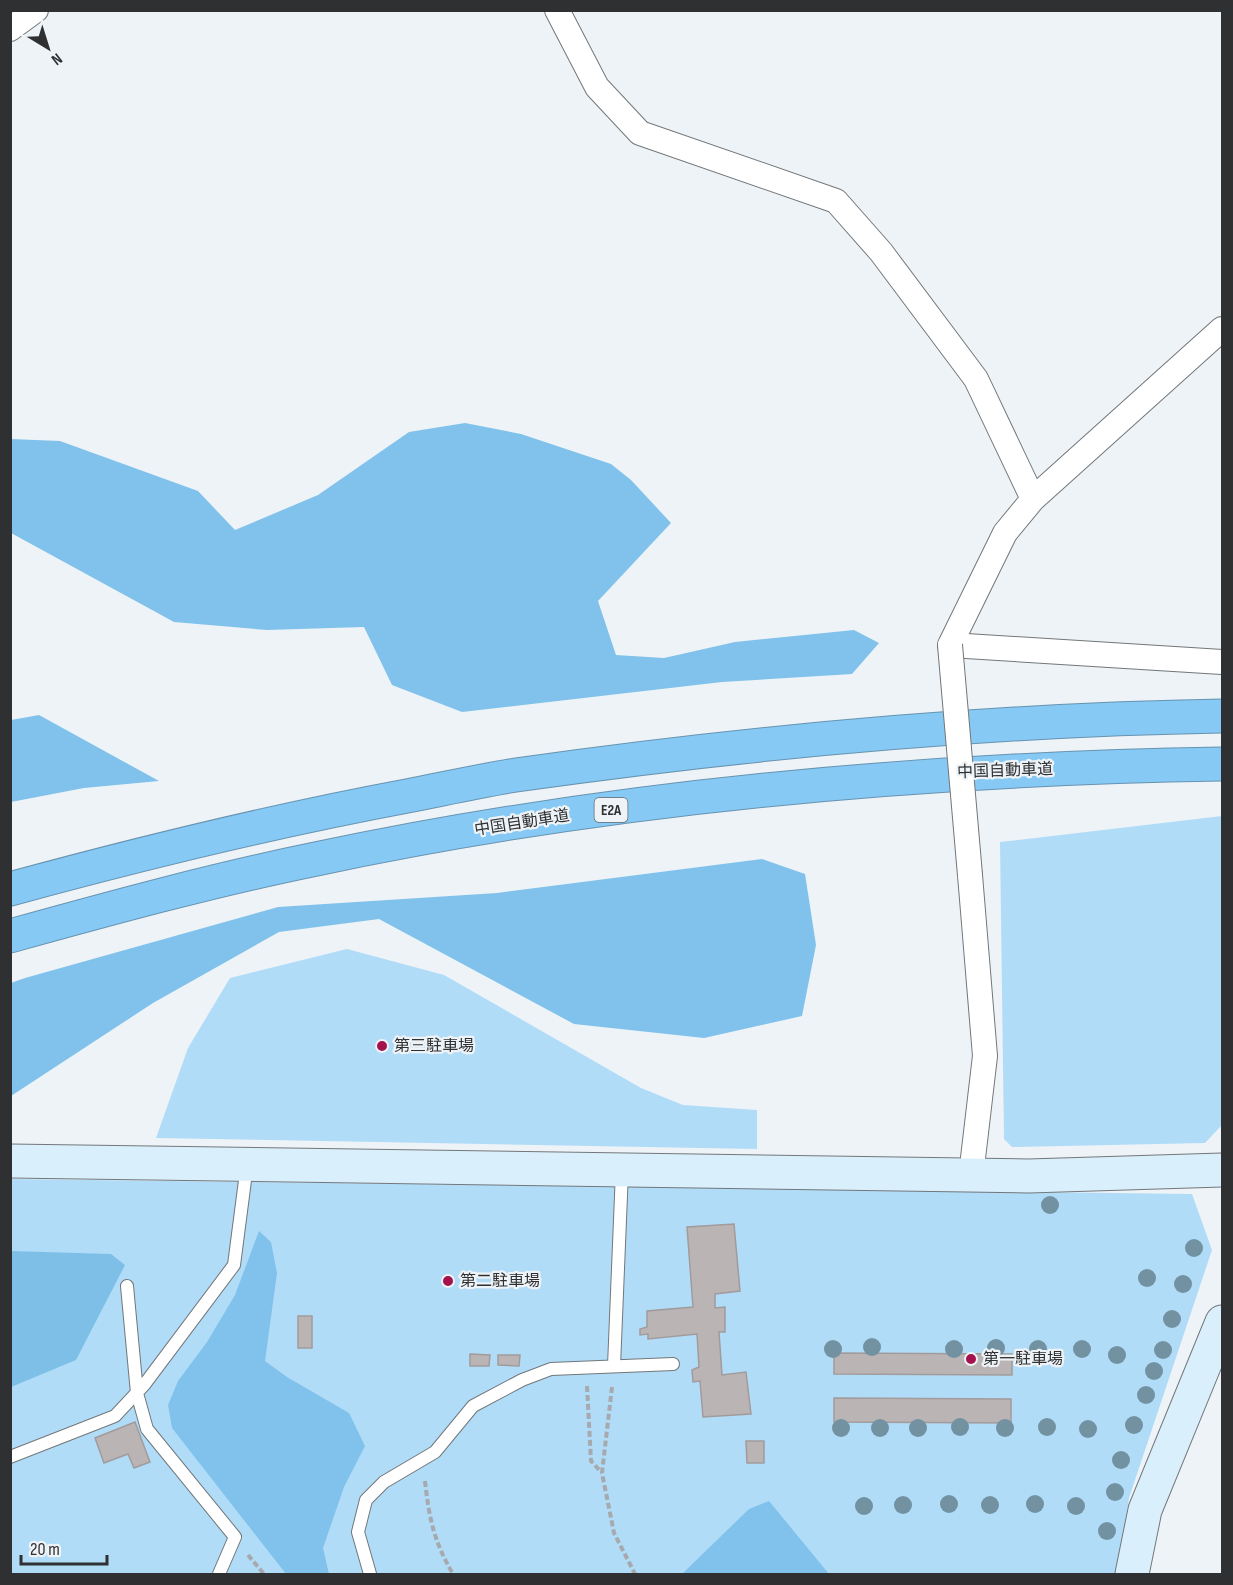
<svg xmlns="http://www.w3.org/2000/svg" width="1233" height="1585" font-family="'Sofia Sans Condensed','Noto Sans JP',sans-serif">
	<rect width="100%" height="100%" fill="#eef3f7"/>
	<path fill="#b1dcf8" d="M1222,816V1125L1205,1143L1012,1147L1004,1139L1000,842Z
		M347,949L444,975L641,1088L683,1105L757,1110V1149L156,1138L188,1048L230,978Z
		M11,1179L1192,1194L1212,1250L1129,1498L1118,1574H11Z"/>
	<path fill="#80c2eb" d="M465,423L521,434L611,464L631,480L671,523L598,601L616,655L664,658L735,642L854,630L879,643L852,674L722,682L462,712L392,685L364,627L267,630L174,622L11,533V439L60,441L198,491L235,530L318,495L409,432Z
		M39,715L159,781L84,788L11,802V720Z
		M762,859L805,874L816,945L802,1016L704,1038L574,1024L379,919L279,932L153,1003L11,1096V983L25,978L278,907L497,893Z
		M259,1231L271,1242L277,1273L265,1361L287,1377L349,1413L365,1446L344,1487L323,1548L329,1574H286L172,1428L168,1405L178,1381L207,1342L235,1295Z
		M769,1501L829,1574H682L749,1509Z"/>
	<path fill="#7ebfe8" d="M11,1251L111,1254L125,1265L76,1360L11,1387Z"/>
	<path fill="#bab4b5" stroke="#a19b9c" stroke-width="1.5" d="M734,1224L740,1291L715,1294V1308L725,1307V1332H719L722,1375L746,1372L751,1414L703,1417L700,1381L693,1382L692,1370L699,1367L697,1334L648,1339V1334L640,1335V1329L647,1327V1311L693,1307L687,1227Z
		M298,1316H312V1348H298Z
		M834,1353L1012,1354V1375L834,1374Z
		M470,1354L490,1355L489,1366H470Z
		M498,1355H520L519,1366L498,1365Z
		M834,1398L1011,1399V1423L834,1422Z
		M135,1422L150,1462L134,1468L128,1454L104,1463L95,1438Z
		M746,1441H764V1463H747Z"/>
	<g fill="none" stroke-linecap="round" stroke-linejoin="round">
		<defs>
			<path id="lane" d="M127,1286L137,1393L147,1429L235,1537L219,1574
				M614,1366L622,1171
				M10,1457L115,1416L144,1385L234,1265L247,1165
				M370,1574L358,1532L366,1500L384,1482L435,1452L473,1406L522,1380L551,1369L673,1364"/>
			<path id="street" d="M557,10L597,87L640,133L836,201L881,252L976,379L1033,499
				M10,29L36,10
				M1222,329L1033,499L1005,533L950,645L1222,662
				M970,875L985,1056L971,1175"/>
			<path id="secondary" d="M10,1161L1029,1176L1222,1170
				M1132,1574L1145,1510L1222,1322"/>
			<path id="highway" d="M10,889C142,853 273,821 407,796C443,789 479,781 516,775C750,742 986,720 1222,716
				M10,936C111,908 213,880 316,859C613,796 919,769 1222,764"/>
		</defs>
		<use href="#lane" stroke="#72777a" stroke-width="14"/>
		<use href="#street" stroke="#72777a" stroke-width="26"/>
		<use href="#secondary" stroke="#72777a" stroke-width="35"/>
		<use href="#highway" stroke="#6793b0" stroke-width="35"/>
		<path stroke="#a6a9ad" stroke-width="4" stroke-dasharray="6 3" stroke-linecap="butt" d="M587,1386L591,1461L602,1473
			M612,1387L602,1473L614,1533L635,1574
			M425,1481C429,1518 434,1542 453,1574
			M248,1555L264,1574"/>
		<use href="#lane" stroke="#fff" stroke-width="12"/>
		<use href="#street" stroke="#fff" stroke-width="24"/>
		<use href="#secondary" stroke="#daeffc" stroke-width="33"/>
		<use href="#highway" stroke="#85c9f4" stroke-width="33"/>
		<defs>
			<path id="street-bridge" d="M950,645L970,875"/>
		</defs>
		<use href="#street-bridge" stroke="#72777a" stroke-width="26" stroke-linecap="butt"/>
		<use href="#street-bridge" stroke="#fff" stroke-width="24"/>
	</g>
	<g fill="#7292a2">
		<circle cx="1050" cy="1205" r="9"/>
		<circle cx="1194" cy="1248" r="9"/>
		<circle cx="1147" cy="1278" r="9"/>
		<circle cx="1183" cy="1284" r="9"/>
		<circle cx="1172" cy="1319" r="9"/>
		<circle cx="872" cy="1347" r="9"/>
		<circle cx="996" cy="1348" r="9"/>
		<circle cx="833" cy="1349" r="9"/>
		<circle cx="954" cy="1349" r="9"/>
		<circle cx="1038" cy="1349" r="9"/>
		<circle cx="1082" cy="1349" r="9"/>
		<circle cx="1163" cy="1350" r="9"/>
		<circle cx="1117" cy="1355" r="9"/>
		<circle cx="1154" cy="1371" r="9"/>
		<circle cx="1146" cy="1395" r="9"/>
		<circle cx="1134" cy="1425" r="9"/>
		<circle cx="960" cy="1427" r="9"/>
		<circle cx="1047" cy="1427" r="9"/>
		<circle cx="841" cy="1428" r="9"/>
		<circle cx="880" cy="1428" r="9"/>
		<circle cx="918" cy="1428" r="9"/>
		<circle cx="1005" cy="1428" r="9"/>
		<circle cx="1088" cy="1429" r="9"/>
		<circle cx="1121" cy="1460" r="9"/>
		<circle cx="1115" cy="1492" r="9"/>
		<circle cx="949" cy="1504" r="9"/>
		<circle cx="1035" cy="1504" r="9"/>
		<circle cx="903" cy="1505" r="9"/>
		<circle cx="990" cy="1505" r="9"/>
		<circle cx="864" cy="1506" r="9"/>
		<circle cx="1076" cy="1506" r="9"/>
		<circle cx="1107" cy="1531" r="9"/>
	</g>
	<g fill="#a5114c" stroke="#eef3f7" stroke-width="2">
		<circle cx="382" cy="1046" r="6"/>
		<circle cx="448" cy="1281" r="6"/>
		<circle cx="971" cy="1359" r="6"/>
	</g>
	<g text-anchor="middle" dominant-baseline="central" stroke-width="4.5" stroke-linejoin="round" paint-order="stroke">
		<rect fill="#eef3f7" stroke="#686a6d" stroke-width="1.5" x="594.5" y="798" width="33" height="24" rx="4.5"/>
		<g font-size="15" font-weight="bold" fill="#2f3032">
			<text x="611" y="810">E2A</text>
		</g>
		<g font-size="16" fill="#2f3032" stroke="#eef3f7">
			<text transform="translate(1005 771) rotate(-2)">中国自動車道</text>
			<text transform="translate(522 823) rotate(-9)">中国自動車道</text>
		</g>
		<g font-size="16" fill="#2f3032" stroke="#eef3f7" text-anchor="start">
			<text x="394" y="1046">第三駐車場</text>
			<text x="460" y="1281">第二駐車場</text>
			<text x="983" y="1359">第一駐車場</text>
		</g>
	</g>
	<rect width="1233" height="1585" fill="none" stroke="#2f3032" stroke-width="24"/>
	<g transform="translate(48 48) rotate(142)" stroke="#eef3f7" stroke-width="4.5" paint-order="stroke">
	<path d="M0-4.5L10 22L0 15L-10 22Z" fill="#2f3032"/>
	<text y="-9" font-size="16" font-weight="bold" text-anchor="middle" fill="#2f3032">N</text>
	</g>
	<path d="M21 1555v9h86v-9" fill="none" stroke="#2f3032" stroke-width="3"/>
	<text x="30" y="1555" font-size="18" fill="#2f3032" stroke="#eef3f7" stroke-width="4.5" paint-order="stroke">20 m</text>
</svg>
